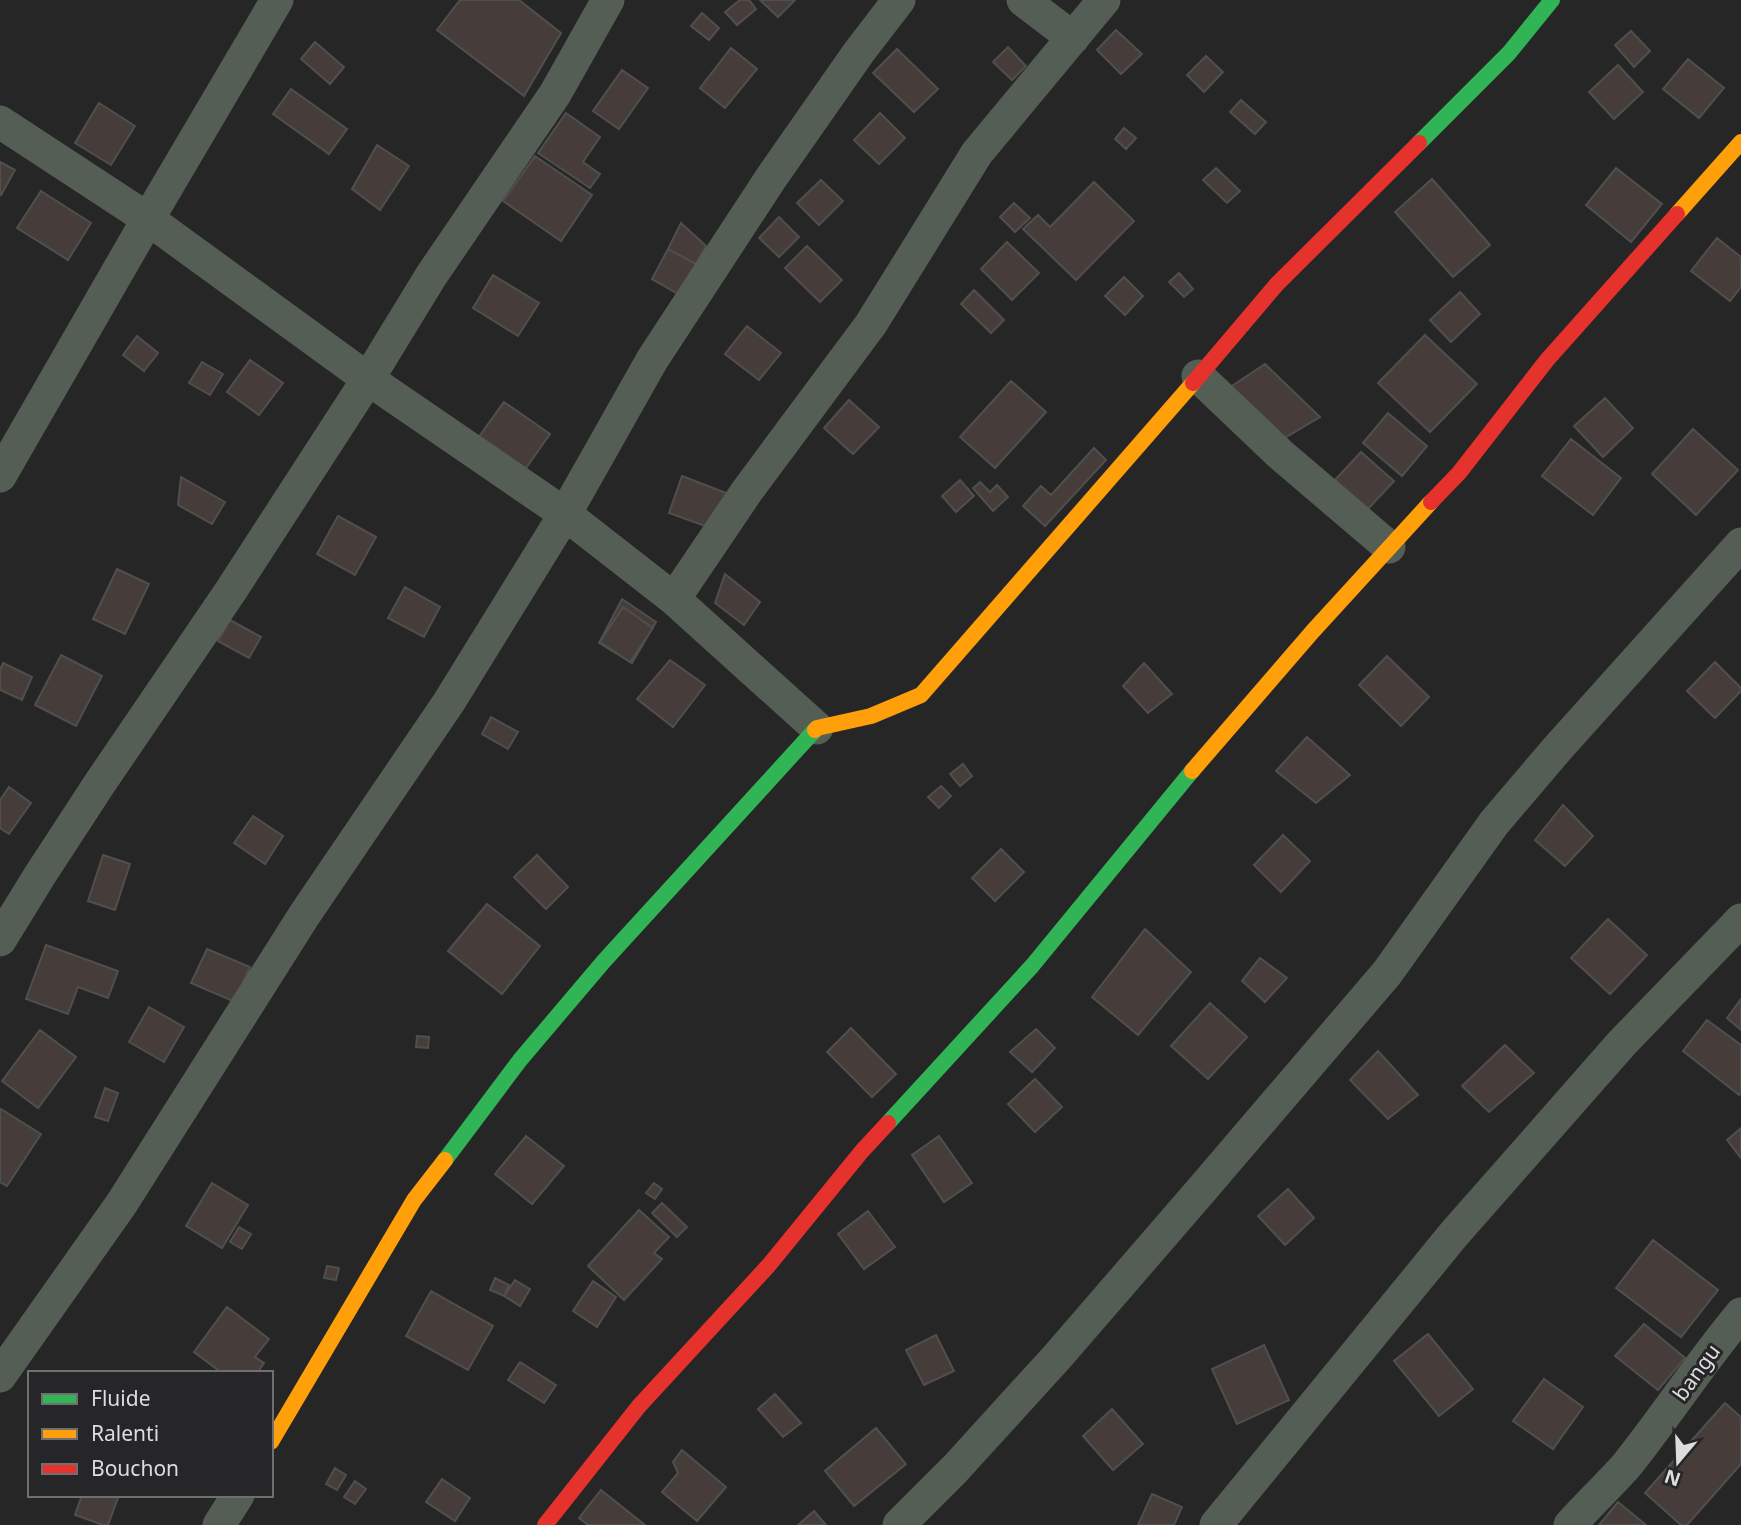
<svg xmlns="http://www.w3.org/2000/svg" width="1741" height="1525" font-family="'Noto Sans',sans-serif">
	<rect width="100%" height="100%" fill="#262626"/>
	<path fill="#463d3a" stroke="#4f4f4e" stroke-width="2" d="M460,0H519L561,33L524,96L437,30Z
		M740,0H749L756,9L737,25L725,12Z
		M760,0H795L778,17Z
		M702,13L719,28L709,40L691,26Z
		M1116,30L1142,54L1121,74L1097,50Z
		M1631,31L1650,51L1634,67L1615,45Z
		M315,42L344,67L330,84L301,59Z
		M1008,47L1026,66L1012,80L993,62Z
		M731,48L757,69L725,108L700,88Z
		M897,49L938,89L914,112L873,73Z
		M1206,56L1223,72L1204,92L1187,75Z
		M1688,59L1724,88L1699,118L1663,89Z
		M1618,65L1643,92L1614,119L1589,92Z
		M622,70L648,88L619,129L593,111Z
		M291,89L347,129L329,154L273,114Z
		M1241,100L1266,122L1255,134L1230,112Z
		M99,103L135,126L111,165L75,143Z
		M566,113L600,137L583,162L600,174L590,188L538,153Z
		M880,113L905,138L879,164L854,140Z
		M1124,128L1136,138L1126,149L1115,139Z
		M377,145L409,166L380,210L352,189Z
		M535,156L592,195L561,241L503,201Z
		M0,162L15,170L1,195L0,194Z
		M1216,168L1240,191L1227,203L1203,180Z
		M1616,168L1662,204L1631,242L1586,205Z
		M1432,179L1490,245L1453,277L1395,212Z
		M821,180L843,201L819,225L797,203Z
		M1094,182L1134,221L1076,280L1023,229L1038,215L1050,227Z
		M41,191L91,223L68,260L17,228Z
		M1014,203L1030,218L1015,232L1000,217Z
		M779,217L799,237L779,257L759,238Z
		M681,223L706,246L696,264L668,249Z
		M1717,238L1741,257V287L1730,301L1691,271Z
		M1007,242L1039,273L1012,300L981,269Z
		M807,246L842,280L820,302L785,268Z
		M668,249L696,264L678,294L652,279Z
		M1179,273L1193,289L1184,297L1169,282Z
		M493,275L539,303L518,336L473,308Z
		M1124,277L1143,296L1125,315L1105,296Z
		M974,290L1004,320L991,333L961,304Z
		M1460,292L1480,314L1451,342L1430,320Z
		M747,326L781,353L759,380L725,354Z
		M1425,335L1477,384L1430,432L1378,383Z
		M137,336L158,353L144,371L123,355Z
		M250,360L283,383L259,415L227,392Z
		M202,362L223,374L210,395L189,383Z
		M1265,364L1320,417L1276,443L1223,392Z
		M1011,381L1046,412L995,468L960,437Z
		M1605,398L1633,428L1603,457L1574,426Z
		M849,400L879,427L853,454L824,428Z
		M504,402L550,434L519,478L473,445Z
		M1388,413L1427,446L1402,476L1363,443Z
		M1693,429L1738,470L1696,515L1652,474Z
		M1571,439L1621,478L1593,515L1542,476Z
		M1094,448L1106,460L1045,526L1023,506L1041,486L1051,495Z
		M1361,452L1394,481L1368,509L1335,480Z
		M682,476L729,494L716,530L669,513Z
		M181,477L225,502L212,524L178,505Z
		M960,480L974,496L956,512L942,496Z
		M980,482L990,492L997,485L1008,497L993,511L973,488Z
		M338,516L376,537L355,575L317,554Z
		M117,569L149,584L125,634L93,619Z
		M725,574L760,602L744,625L715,603Z
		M405,587L440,607L424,637L388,618Z
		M622,599L656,622L632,663L599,643Z
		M623,607L653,628L630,662L600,642Z
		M230,620L261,637L249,658L218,641Z
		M61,655L102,676L76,726L35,705Z
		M1387,656L1429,697L1401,726L1359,685Z
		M670,660L705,685L673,727L637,699Z
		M1715,662L1741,688V691L1715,718L1687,691Z
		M3,663L32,677L22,700L0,690V670Z
		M1144,663L1172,694L1148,713L1123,686Z
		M491,717L518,732L508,749L482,734Z
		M1307,737L1350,775L1316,803L1276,771Z
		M963,764L972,776L960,786L950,774Z
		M941,786L951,796L939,808L928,797Z
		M9,787L31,803L9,834L0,828V800Z
		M1563,805L1593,836L1565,866L1535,840Z
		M253,816L283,836L265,864L234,843Z
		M1283,835L1310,861L1281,892L1254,865Z
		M1001,849L1024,872L995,901L972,878Z
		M103,855L130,864L115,910L88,901Z
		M537,855L568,887L546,909L514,877Z
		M487,904L540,946L502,994L448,951Z
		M1608,919L1647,955L1610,994L1571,958Z
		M1145,929L1191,972L1138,1035L1092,997Z
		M46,945L118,971L108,998L78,987L68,1014L26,999Z
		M207,949L250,967L235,1002L191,983Z
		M1260,958L1287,978L1265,1002L1242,981Z
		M1741,999V1030L1727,1018Z
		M1210,1003L1247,1037L1208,1079L1171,1046Z
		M149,1007L184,1027L164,1062L129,1042Z
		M1707,1020L1741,1045V1093L1739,1095L1683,1051Z
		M851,1028L896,1074L872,1097L827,1052Z
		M1036,1029L1055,1048L1032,1072L1010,1052Z
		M40,1030L76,1057L38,1108L2,1081Z
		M417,1036L429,1037L428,1048L416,1047Z
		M1505,1045L1534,1073L1489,1112L1462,1086Z
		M1378,1051L1418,1095L1388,1119L1350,1080Z
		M1035,1079L1062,1107L1035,1132L1008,1104Z
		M105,1088L118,1093L108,1121L95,1117Z
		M1,1109L41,1134L7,1186L0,1182V1111Z
		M1741,1128V1158L1727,1140Z
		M526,1136L564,1166L532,1204L495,1174Z
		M939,1136L972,1183L944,1202L912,1155Z
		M212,1183L248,1205L222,1248L186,1226Z
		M654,1183L662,1189L655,1199L646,1193Z
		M1288,1189L1314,1218L1285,1245L1258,1216Z
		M662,1203L687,1227L677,1237L652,1213Z
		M639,1210L669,1237L654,1253L662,1259L624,1300L588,1266Z
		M868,1211L895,1247L864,1269L838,1234Z
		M239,1227L251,1234L242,1249L230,1242Z
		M1653,1240L1718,1290L1681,1337L1616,1288Z
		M327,1266L339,1268L336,1280L324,1278Z
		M495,1278L509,1285L504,1296L490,1290Z
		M515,1280L530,1289L520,1306L504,1296Z
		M593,1281L616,1297L597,1327L573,1311Z
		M431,1291L493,1326L468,1370L406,1336Z
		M227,1307L269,1339L255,1357L264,1363L257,1373H222L194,1352Z
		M1644,1324L1685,1358L1658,1390L1615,1356Z
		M1428,1334L1473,1389L1439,1416L1394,1361Z
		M936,1335L954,1371L924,1385L906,1350Z
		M1264,1345L1289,1400L1237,1424L1212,1369Z
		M520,1362L556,1385L544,1403L508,1380Z
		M1544,1379L1583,1407L1553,1449L1513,1421Z
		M775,1394L801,1423L783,1437L758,1409Z
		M1725,1403L1741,1417V1464L1687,1525H1681L1645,1493Z
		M1112,1409L1143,1444L1113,1470L1083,1436Z
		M876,1428L906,1464L854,1506L825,1471Z
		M682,1450L726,1487L697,1521L662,1492L678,1473L673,1462Z
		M335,1468L346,1475L337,1490L326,1484Z
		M442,1479L470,1498L455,1521L426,1502Z
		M355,1481L366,1489L355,1504L344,1497Z
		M601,1490L645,1525H588L579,1518Z
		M1152,1494L1182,1507L1174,1525H1138Z
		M82,1495H119L108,1525H103L75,1515Z
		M1618,1502L1646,1525H1599Z
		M814,1511L826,1525H798Z"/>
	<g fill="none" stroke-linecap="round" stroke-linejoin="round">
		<path stroke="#555e55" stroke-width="33" d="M1023,0L1073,38
			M0,122L148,219L368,379L565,514L674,599L817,728
			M1198,376L1280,454L1389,547
			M0,476L148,219L277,0
			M674,599L747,491L871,324L977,153L1104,0
			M0,940L40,875L100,783L230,592L368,379L431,276L555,94L608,0
			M0,1376L122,1203L305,914L449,702L565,514L652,360L771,178L859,52L899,0
			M219,1525L238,1495
			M899,1525L955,1469L1057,1357L1204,1187L1387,973L1494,823L1557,749L1741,544
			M1216,1525L1454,1234L1622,1043L1741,920
			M1570,1525C1588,1505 1608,1486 1626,1466C1666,1416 1700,1363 1741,1314"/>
		<path stroke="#30b455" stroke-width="16" d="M1419,143L1509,53L1552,0
			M888,1123L1032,966L1192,771
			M445,1160L520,1060L604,961L815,730"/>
		<path stroke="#ff9f0a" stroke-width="16" d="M1677,214L1741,142
			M815,730L817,728L871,716L921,695L1193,383
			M1192,771L1313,631L1431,502
			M271,1442L414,1200L445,1160"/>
		<path stroke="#e5322d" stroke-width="16" d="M1193,383L1277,284L1419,143
			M1431,502L1459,473L1547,360L1677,214
			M545,1525L639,1406L769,1265L862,1151L888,1123"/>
	</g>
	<g text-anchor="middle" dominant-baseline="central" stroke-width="6" stroke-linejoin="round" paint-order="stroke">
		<g font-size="21" fill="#dddcde" stroke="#262527">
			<text transform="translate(1696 1372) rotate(-54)">bangu</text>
		</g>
	</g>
	<rect x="28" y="1371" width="245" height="126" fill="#262527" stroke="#6f6e70" stroke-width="2"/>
	<rect x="42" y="1394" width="35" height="10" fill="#30b455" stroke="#6f6e70" stroke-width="2"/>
	<text x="91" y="1406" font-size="21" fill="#dddcde">Fluide</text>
	<rect x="42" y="1429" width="35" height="10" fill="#ff9f0a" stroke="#6f6e70" stroke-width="2"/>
	<text x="91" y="1441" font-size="21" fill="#dddcde">Ralenti</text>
	<rect x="42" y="1464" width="35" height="10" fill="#e5322d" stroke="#6f6e70" stroke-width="2"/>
	<text x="91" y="1476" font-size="21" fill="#dddcde">Bouchon</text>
	<g transform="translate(1678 1462) rotate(199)" stroke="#262527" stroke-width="5" paint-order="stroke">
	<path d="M0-5L12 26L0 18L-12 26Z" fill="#dddcde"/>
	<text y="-10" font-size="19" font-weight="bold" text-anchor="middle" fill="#dddcde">N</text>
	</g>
</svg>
